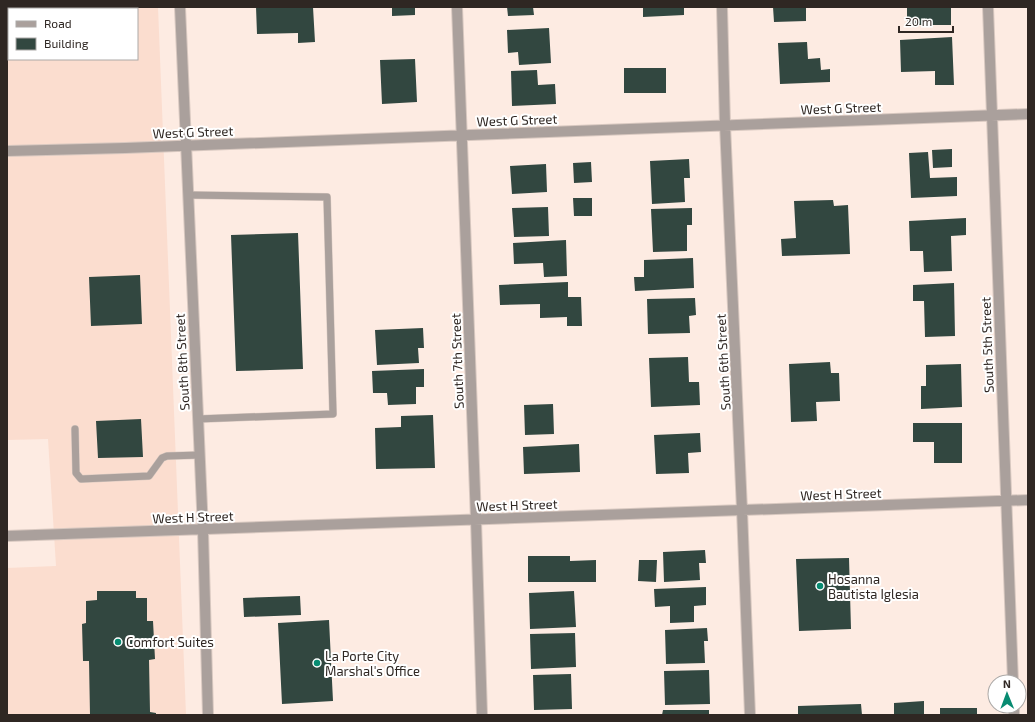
<svg xmlns="http://www.w3.org/2000/svg" width="1035" height="722" font-family="'Exo 2',sans-serif">
	<rect width="100%" height="100%" fill="#fdebe2"/>
	<path fill="#fbddcf" fill-rule="evenodd" d="M7,7H158L186,715H7V568L56,566L48,439L7,440ZM9,9H137V59H9Z"/>
	<path fill="#324740" d="M45,7H109V9H45Z
		M256,7H313L315,42L298,43V33L257,34Z
		M392,7H415V15L392,16Z
		M507,7H533L534,15L508,16Z
		M643,7H684V15L643,17Z
		M773,7H806V21L774,22Z
		M907,7H951V25H907Z
		M549,28L551,63L519,65L518,52L508,53L507,30Z
		M952,37L954,85H935V71L901,72L900,40Z
		M807,42L808,59L820,58L821,70L830,69V82L780,84L778,43Z
		M415,59L417,102L382,104L380,60Z
		M624,68H666V93H624Z
		M537,70L538,85L555,84L556,104L512,106L511,71Z
		M952,149V167L933,168L932,150Z
		M928,152L930,178L957,177V196L911,198L909,153Z
		M689,159L690,178H684L685,202L652,204L650,161Z
		M591,162L592,182L574,183L573,163Z
		M546,164L547,192L512,194L510,166Z
		M573,198H592V216H574Z
		M833,200L834,206L848,205L850,254L782,256L781,239L796,238L794,201Z
		M548,207L549,236L514,237L512,208Z
		M692,208V225H687V251L653,252L651,209Z
		M966,218V235L951,236L952,271L924,272L923,251H910L909,221Z
		M298,233L303,369L236,371L231,235Z
		M566,240L567,276L544,277L543,263L514,264L513,243Z
		M693,258L694,288L635,291L634,277H644V260Z
		M140,275L142,324L91,326L89,277Z
		M568,282V297H581L582,326H567V317L540,318V304L500,305L499,285Z
		M954,283L955,336L925,337L924,301H913V285Z
		M695,298L696,315L689,316L690,333L648,334L647,299Z
		M423,328L424,348H418L419,363L377,365L375,330Z
		M688,357L689,382H699L700,405L651,407L649,358Z
		M830,362L831,373H839L840,401L816,402L817,421L791,422L789,364Z
		M961,364L962,407L921,409V386H926V365Z
		M424,369V387H416V404L388,405L387,393H373L372,371Z
		M553,404L554,434L525,435L524,405Z
		M433,415L435,468L376,469L375,428L401,427V416Z
		M141,419L143,457L98,458L96,421Z
		M913,423H962V463H934V442H913Z
		M700,433L701,452L688,453L689,473L656,474L654,435Z
		M579,444L580,472L524,474L523,447Z
		M705,550L706,563H699L700,580L664,582L663,552Z
		M528,556H570V561L596,560V582H528Z
		M849,558L851,629L799,631L796,559Z
		M639,560H657L656,582L638,581Z
		M706,587V605L694,606V622L670,623V606L655,607L654,589Z
		M97,591H136V598H147V621H153L155,659L149,660L150,712L156,713V715H90L89,661H83L82,624L86,623V601L97,600Z
		M574,591L576,627L530,629L529,593Z
		M300,596L301,615L244,617L243,598Z
		M329,620L333,701L282,704L278,623Z
		M707,628L708,641H704L705,663L666,664L665,630Z
		M575,633L576,667L531,669L530,634Z
		M709,670L710,704L665,705L664,671Z
		M571,674L572,709L534,710L533,675Z
		M924,701V715H894V703Z
		M861,704L862,715H798V706Z
		M940,708H977V715H940Z
		M663,710H709V715H662Z"/>
	<g fill="none" stroke-linecap="round" stroke-linejoin="round">
		<defs>
			<path id="lane" d="M188,195L327,197L333,414L198,419
				M75,429L76,473L81,479L149,476L162,458L167,456L200,455"/>
			<path id="street" d="M180,7L203,530L208,715
				M457,7L476,520L482,715
				M722,7L725,125L742,510L750,715
				M988,7L1013,682
				M7,151L125,148L1028,114
				M7,536L1028,500
				M1014,706V715"/>
		</defs>
		<use href="#lane" stroke="#d8c8c0" stroke-width="8"/>
		<use href="#street" stroke="#d8c8c0" stroke-width="12"/>
		<use href="#lane" stroke="#aaa09c" stroke-width="7"/>
		<use href="#street" stroke="#aaa09c" stroke-width="10"/>
	</g>
	<g fill="#078b71" stroke="#fff" stroke-width="1.5">
		<circle cx="820" cy="586" r="4"/>
		<circle cx="118" cy="642" r="4"/>
		<circle cx="317" cy="663" r="4"/>
	</g>
	<g text-anchor="middle" dominant-baseline="central" stroke-width="4" stroke-linejoin="round" paint-order="stroke">
		<g font-size="13" fill="#2f2723" stroke="#fff">
			<text transform="translate(841 108) rotate(-2)">West G Street</text>
			<text transform="translate(517 120) rotate(-2)">West G Street</text>
			<text transform="translate(193 132) rotate(-2)">West G Street</text>
			<text transform="translate(987 345) rotate(-92)">South 5th Street</text>
			<text transform="translate(457 361) rotate(-92)">South 7th Street</text>
			<text transform="translate(182 362) rotate(-93)">South 8th Street</text>
			<text transform="translate(723 362) rotate(-93)">South 6th Street</text>
			<text transform="translate(841 494) rotate(-2)">West H Street</text>
			<text transform="translate(517 505) rotate(-2)">West H Street</text>
			<text transform="translate(193 517) rotate(-2)">West H Street</text>
		</g>
		<g font-size="13" fill="#2f2723" stroke="#fff" text-anchor="start">
			<text x="828" y="579">Hosanna<tspan x="828" dy="15">Bautista Iglesia</tspan></text>
			<text x="126" y="642">Comfort Suites</text>
			<text x="325" y="656">La Porte City<tspan x="325" dy="15">Marshal's Office</tspan></text>
		</g>
	</g>
	<rect width="1035" height="722" fill="none" stroke="#2f2723" stroke-width="16"/>
	<rect x="8" y="8" width="130" height="52" fill="#ffffff" stroke="#aca9a7"/>
	<rect x="16" y="21" width="20" height="6" fill="#aaa09c" stroke="#aca9a7"/>
	<text x="44" y="28" font-size="12" fill="#2f2723">Road</text>
	<rect x="16" y="38" width="20" height="12" fill="#324740" stroke="#aca9a7"/>
	<text x="44" y="48" font-size="12" fill="#2f2723">Building</text>
	<g transform="translate(1007 694) rotate(359)"><circle r="19" fill="#ffffff" stroke="#aca9a7"/>
	<path d="M0-3L7 15L0 10L-7 15Z" fill="#078b71"/>
	<text y="-6" font-size="11" font-weight="bold" text-anchor="middle" fill="#2f2723">N</text>
	</g>
	<path d="M899 26v6h54v-6" fill="none" stroke="#2f2723" stroke-width="2"/>
	<text x="905" y="26" font-size="12" fill="#2f2723" stroke="#ffffff" stroke-width="3" paint-order="stroke">20 m</text>
</svg>
